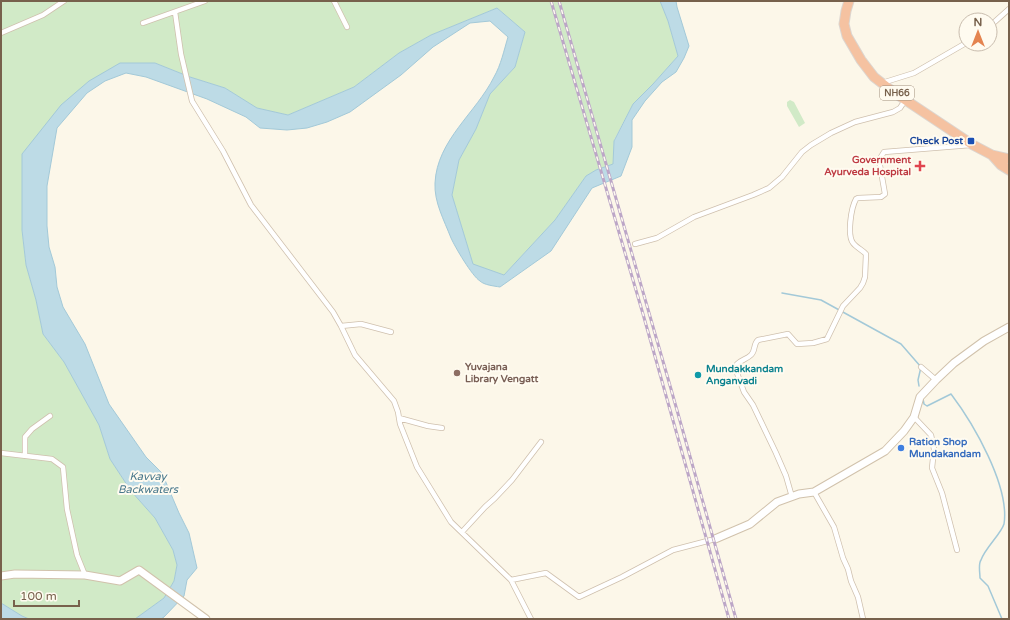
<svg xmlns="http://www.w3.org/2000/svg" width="1010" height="620" font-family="'Varela Round',sans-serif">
	<rect width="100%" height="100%" fill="#fcf7e9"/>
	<path fill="#d1eac7" d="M1,1H660L668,21L678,56L653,84L633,104L614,140L613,164L596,170L586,176L555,220L504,275L473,265L452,195L459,160L476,129L490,94L515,67L525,32L497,8L431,35L399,53L354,87L288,115L256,108L225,88L190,77L155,63L89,81L22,154V230L26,265L36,300L43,334L64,362L99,425L110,459L131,491L155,518L173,550L177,565L174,581L164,598L135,619H29L22,616L1,603Z
		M790,100L794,102L805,123L799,127L787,106V102Z"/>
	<path fill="#bddbe6" stroke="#a3c9d8" d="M660,1H676L677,7L689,46L684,58L676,72L662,82L645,101L632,120V147L621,176L592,188L551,251L500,287C494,286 484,285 480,281C472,276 455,247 451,238C444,220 434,202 435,183C437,140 476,113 494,77C501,65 504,50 508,37L490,21L470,23L433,47L401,75L350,112L327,122L307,128L287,130L260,128L246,117L207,99L146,77L126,73L105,81L87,93L57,128L47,186V226L49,247L55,267L57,287L63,307L85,344L109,404L146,457L162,473L179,513L189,533L197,568L187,580L184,596L164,617L161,619H135L164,598L174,581L177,565L173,550L155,518L131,491L110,459L99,425L64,362L43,334L36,300L26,265L22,230V154L61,105L89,81L120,63H155L190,77L225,88L257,108L288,115L354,87L399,53L431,35L497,8L525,32L515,67L490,94L476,129L459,160L452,195L473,264L504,275L555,220L586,176L596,170L613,164L614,141L633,104L653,84L678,56L668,21Z
		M1,603L22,616L29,619H1Z"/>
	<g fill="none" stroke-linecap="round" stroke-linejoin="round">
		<path stroke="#a3c9d8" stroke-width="1.5" d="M782,293L821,300L901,344L921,367L918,380L919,386
			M923,399L924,404L927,406L951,394C973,423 1010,486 1004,524C1001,534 985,548 981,560C978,564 980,572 980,578L988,586L1002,619"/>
		<defs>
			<path id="street" d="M334,1L347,27
				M175,12L181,54L192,101L223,151L251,205L333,312L341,326L361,324L391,332
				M143,23L205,1
				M990,26L1009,9
				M1,33L43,15L64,1
				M882,83L914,73L966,43
				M635,244L657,238L694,217L753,195L769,188L782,177L802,152L811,145L831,133L855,122L893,112L900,108L906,99
				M341,326L355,355L394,401L398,412L400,424L417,467L451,522L511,580L531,619
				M921,367L936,380
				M914,417L931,435L934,449L932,468L942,493L957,550
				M399,418L428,426L442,428
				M1,453L52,459L63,467L67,509L77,555L85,575
				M25,456V437L32,429L50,416
				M814,492L834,527L843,558L848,569L851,581L858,597L863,619
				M792,497L786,476L776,453L753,405L744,392L737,373V364C741,360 747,359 751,355C756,350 753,344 758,340L788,334L797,344L813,343L827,339L843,306L860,288L863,283L865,277L866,254C862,250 856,247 853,243C847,235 851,208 856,199L858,198L881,197L885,194L879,160L884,152L971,145
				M462,532L485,507L495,498L512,480L541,442
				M511,580L546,573L579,597L622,577L673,550L715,539"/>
			<path id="secondary" d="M715,539L750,524L777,502L799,494L814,492L885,451L904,431L914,417L920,397L936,380L954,363L984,341L1009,327
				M1,576L15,574L85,575L120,581L139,570L206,619"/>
			<path id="highway" d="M849,1L846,11L844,24L847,36L861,60L874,77L892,91L973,145L992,155L1009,159
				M992,155L1001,165L1009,170"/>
		</defs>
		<use href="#street" stroke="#cfc0ae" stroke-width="6"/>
		<use href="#secondary" stroke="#d1c2ac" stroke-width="9"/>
		<use href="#highway" stroke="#dcd6d0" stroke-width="11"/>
		<use href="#street" stroke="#fff" stroke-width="4.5"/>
		<use href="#secondary" stroke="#fff" stroke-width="7"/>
		<use href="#highway" stroke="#f5c2a1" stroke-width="9"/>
		<defs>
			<path id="rail" d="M551,1L643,314L729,619
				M559,1L671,389L736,619"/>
		</defs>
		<use href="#rail" stroke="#bca6c7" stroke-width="3"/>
		<use href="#rail" stroke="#fffbf0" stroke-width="1.5" stroke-dasharray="4.5" stroke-linecap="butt"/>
	</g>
	<rect fill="#1a4fb4" stroke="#fffbf0" stroke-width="1.5" x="967" y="137" width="8" height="8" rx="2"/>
	<path fill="#e0444e" stroke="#fffbf0" stroke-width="1.5" d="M918 160h4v4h4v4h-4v4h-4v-4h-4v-4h4z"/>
	<circle fill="#8d6e63" stroke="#fffbf0" stroke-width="1.5" cx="457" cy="373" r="4"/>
	<circle fill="#0f9aa8" stroke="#fffbf0" stroke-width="1.5" cx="698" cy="375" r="4"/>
	<circle fill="#3f7fe0" stroke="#fffbf0" stroke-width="1.5" cx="901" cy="448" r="4"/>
	<g text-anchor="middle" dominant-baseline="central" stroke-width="4" stroke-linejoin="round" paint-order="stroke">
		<rect fill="#fffbf0" stroke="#a08f7d" stroke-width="1" x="880" y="86" width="34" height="14" rx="3"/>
		<g font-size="9" font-weight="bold" fill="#77614c">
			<text x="897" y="93">NH66</text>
		</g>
		<g font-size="10" font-weight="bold" fill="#164399" stroke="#fffbf0" text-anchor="end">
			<text x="963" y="141">Check Post</text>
		</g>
		<g font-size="10" font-weight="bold" fill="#be3a42" stroke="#fffbf0" text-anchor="end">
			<text x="911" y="160">Government<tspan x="911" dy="12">Ayurveda Hospital</tspan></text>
		</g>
		<g font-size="10" font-weight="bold" fill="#785e54" stroke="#fffbf0" text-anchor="start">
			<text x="465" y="367">Yuvajana<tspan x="465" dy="12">Library Vengatt</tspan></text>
		</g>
		<g font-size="10" font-weight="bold" fill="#0d838f" stroke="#fffbf0" text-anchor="start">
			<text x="706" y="369">Mundakkandam<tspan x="706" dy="12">Anganvadi</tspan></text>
		</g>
		<g font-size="10" font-weight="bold" fill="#366cbe" stroke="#fffbf0" text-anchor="start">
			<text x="909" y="442">Ration Shop<tspan x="909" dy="12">Mundakandam</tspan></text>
		</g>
		<g font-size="11" font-style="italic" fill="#46768a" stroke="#fffbf0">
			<text x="148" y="476">Kavvay<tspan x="148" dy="13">Backwaters</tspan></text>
		</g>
	</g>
	<rect width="1010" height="620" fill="none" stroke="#77614c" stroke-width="4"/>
	<g transform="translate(978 32)"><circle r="19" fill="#fffbf0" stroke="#c9bdae"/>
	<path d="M0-3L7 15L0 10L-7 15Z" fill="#e48450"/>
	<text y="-6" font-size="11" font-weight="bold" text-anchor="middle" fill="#77614c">N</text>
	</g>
	<path d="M14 600v6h65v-6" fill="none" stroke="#77614c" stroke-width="2"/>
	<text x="20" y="600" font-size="12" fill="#77614c" stroke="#fffbf0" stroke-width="3" paint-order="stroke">100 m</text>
</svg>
